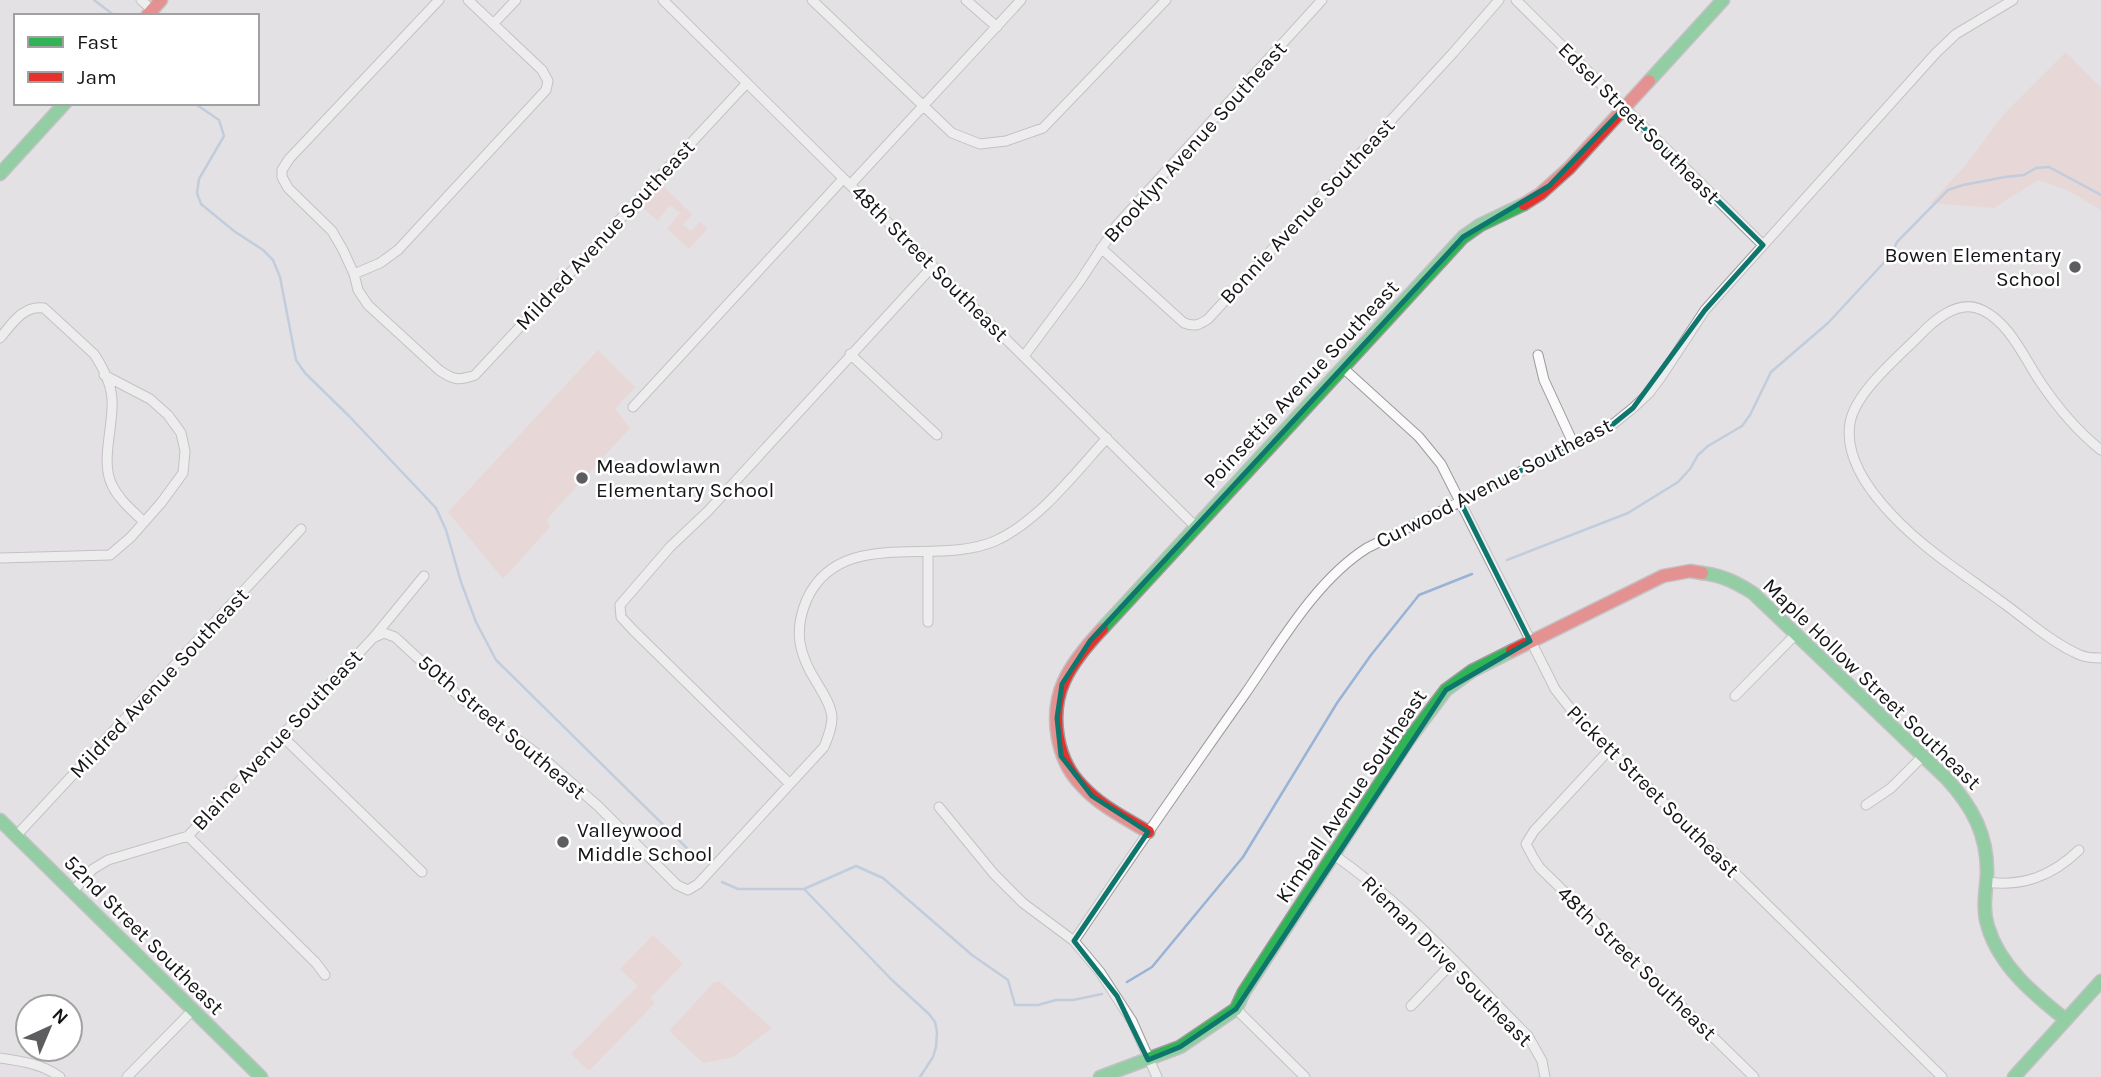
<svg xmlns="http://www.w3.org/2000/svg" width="2101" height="1077" font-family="Karla,sans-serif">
	<rect width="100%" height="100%" fill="#e3e1e3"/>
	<path fill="#ebcac7" d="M2066,52L2101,88V210L2067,190L2038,180L1994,208L1930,203L1965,166L2003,115Z
		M660,183L692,214L683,225L691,231L700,222L708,228L689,249L667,229L680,213L670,205L658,221L639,205Z
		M598,350L635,387L615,409L630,428L547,519L550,527L503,579L448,512Z
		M653,935L683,964L650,998L655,1003L589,1071L571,1054L638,986L620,969Z
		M714,982H720L772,1028L733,1057L703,1063L669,1031Z"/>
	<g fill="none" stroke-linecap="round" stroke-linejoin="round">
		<path stroke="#98b3d6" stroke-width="2.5" d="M94,0L115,16
			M194,103L219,120L224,136L199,179L197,193L201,204L234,231L263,250L273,260L280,277L296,360L305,373L349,416L436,508L446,530L461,582L476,622L496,660L698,859
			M1507,560L1628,513L1678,482L1690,469L1698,455L1708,446L1742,426L1750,415L1771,372L1828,323L1891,255L1897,242L1948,190L1963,185L2005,177L2024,175L2036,168L2049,167L2101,195
			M722,882L738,889H804L856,866L883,878L972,955L1008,980L1015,1005H1038L1056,1000H1073L1102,994
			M804,889L893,981L929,1014L935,1022L937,1032L936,1047L933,1057L920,1077
			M1127,982L1152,967L1243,857L1337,703L1371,655L1419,595L1472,574"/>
		<defs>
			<path id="street" d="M141,0L152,10
				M439,0L289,159L282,170V177L288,188L332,231L343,250L354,274L358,290L368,305L439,370C453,380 459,381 475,375L746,84
				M663,0L1196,527
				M812,0L952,133L980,144L1006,141L1043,128L1166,0
				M966,0L997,27
				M1516,0L1763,245
				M494,23L516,0
				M851,184L1021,0
				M1101,248L1184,323C1195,327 1199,325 1208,319L1453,53L1499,0
				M354,274L380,263L398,250L546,90L548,81L542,70L468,0
				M0,338C12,324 23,305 44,308L94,354C102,366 111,384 112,399C114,425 100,462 112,485C119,500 133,511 144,522
				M850,354L937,435
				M1538,355L1544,380L1574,445
				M1024,356L1080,281L1117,225L1322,0
				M1342,367L1419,437L1441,464L1544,667L1555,689L1577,717L1942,1077
				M633,407L843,179
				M2101,450C2077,431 2058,408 2041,383C2024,358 2010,323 1982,310C1958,298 1933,321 1918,337C1897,358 1855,393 1850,423C1844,458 1871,493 1893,516C1926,551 1968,577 2006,605C2029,622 2053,643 2080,655C2087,658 2094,658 2101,658
				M928,552V622
				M0,558L110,555L131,537L161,503L183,473L185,451L181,433L168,415L150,399L104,375
				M373,638L384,633L395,637L462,699L543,758L598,806L677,885L688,890L698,884L824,747C828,737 832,728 832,717C831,705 823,693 817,683C799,655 793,631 807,599C841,526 935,567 995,541C1038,522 1075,473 1107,438
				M1735,696L1796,634
				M282,736L422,872
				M1609,750L1534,831L1526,844L1534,859L1540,868L1754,1077
				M790,784L633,630L621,617L620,605L670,547L708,511L933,266
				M1866,805L1891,788L1922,757
				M939,807L994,874L1023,903L1074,941L1100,972L1132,1021L1157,1077
				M16,836L301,529
				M188,836L316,963L325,975
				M1334,855C1406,905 1466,974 1528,1036L1542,1061L1545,1077
				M1986,882C2023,887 2052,876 2079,850
				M73,891L93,869L108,860L188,836L373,638L424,576
				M1074,941C1130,858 1187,776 1245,694C1279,645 1316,580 1367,548L1574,445L1612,425L1633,408L1649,393L1661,377L1705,310L1936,53L1956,34L2013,0
				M1411,1006L1454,961
				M1236,1009L1305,1077
				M0,1058C21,1061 43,1064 60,1077
				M127,1077L193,1010"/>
			<path id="fast" d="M1649,81L1723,0
				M0,174L65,103
				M1702,573C1722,575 1737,583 1753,593L1946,778C1972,806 1988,835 1987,874C1986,892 1982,909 1988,927C2000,967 2035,995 2066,1020
				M1102,629L1463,237L1480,225L1524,204
				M0,820L261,1077
				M1100,1077L1180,1047L1236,1009L1244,992L1407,742L1446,690L1472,671L1512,651
				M2014,1077L2101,981"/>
			<path id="jam" d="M147,16L161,0
				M1524,204L1540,194L1569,168L1649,81
				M1102,629C1088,644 1073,661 1064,681C1049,714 1056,760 1082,786C1100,806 1125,818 1148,832
				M1512,651L1663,576L1690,571L1702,573"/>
		</defs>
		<use href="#street" stroke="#9c9a9c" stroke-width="11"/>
		<use href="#fast" stroke="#9c9a9c" stroke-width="15"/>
		<use href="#jam" stroke="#9c9a9c" stroke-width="15"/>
		<use href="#street" stroke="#fbfafb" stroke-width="9"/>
		<use href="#fast" stroke="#30b455" stroke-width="12"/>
		<use href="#jam" stroke="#e5322d" stroke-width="12"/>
	</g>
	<path d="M0 0H2101V1077H0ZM1624,108L1763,245L1705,310L1633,408L1612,425L1460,501L1530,641L1446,690L1236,1009L1180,1047L1148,1060L1117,996L1074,941L1148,832L1092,796L1061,756L1057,718L1062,684L1090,641L1463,237L1549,186Z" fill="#e3e1e3" fill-opacity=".55" fill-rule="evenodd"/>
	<path fill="none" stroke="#0f766e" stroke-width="5" stroke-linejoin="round" d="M1624,108L1763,245L1705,310L1633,408L1612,425L1460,501L1530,641L1446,690L1236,1009L1180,1047L1148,1060L1117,996L1074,941L1148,832L1092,796L1061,756L1057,718L1062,684L1090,641L1463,237L1549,186Z"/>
	<g fill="#5d5c5e" stroke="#fff" stroke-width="2.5">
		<circle cx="2075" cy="267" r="7"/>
		<circle cx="582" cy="478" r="7"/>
		<circle cx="563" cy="842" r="7"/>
	</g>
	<g text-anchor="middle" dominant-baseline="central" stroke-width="5" stroke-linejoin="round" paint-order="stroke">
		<g font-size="21" fill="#151416" stroke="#fff">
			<text transform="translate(1639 123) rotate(45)">Edsel Street Southeast</text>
			<text transform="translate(1195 142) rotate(-48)">Brooklyn Avenue Southeast</text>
			<text transform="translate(1307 211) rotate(-47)">Bonnie Avenue Southeast</text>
			<text transform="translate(605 235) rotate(-47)">Mildred Avenue Southeast</text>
			<text transform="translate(930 263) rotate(45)">48th Street Southeast</text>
			<text transform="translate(1301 384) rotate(-47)">Poinsettia Avenue Southeast</text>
			<text transform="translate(1494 483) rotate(-27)">Curwood Avenue Southeast</text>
			<text transform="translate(159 683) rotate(-47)">Mildred Avenue Southeast</text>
			<text transform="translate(1872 684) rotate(44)">Maple Hollow Street Southeast</text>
			<text transform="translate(502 727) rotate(40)">50th Street Southeast</text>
			<text transform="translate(277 740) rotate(-47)">Blaine Avenue Southeast</text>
			<text transform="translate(1653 791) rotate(45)">Pickett Street Southeast</text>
			<text transform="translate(1351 796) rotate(-56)">Kimball Avenue Southeast</text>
			<text transform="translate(144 935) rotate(45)">52nd Street Southeast</text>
			<text transform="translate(1447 961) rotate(45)">Rieman Drive Southeast</text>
			<text transform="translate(1637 963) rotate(44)">48th Street Southeast</text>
		</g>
		<g font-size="21" fill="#151416" stroke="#fff" text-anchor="start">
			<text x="2061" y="255" text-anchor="end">Bowen Elementary<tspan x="2061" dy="24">School</tspan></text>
			<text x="596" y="466">Meadowlawn<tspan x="596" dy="24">Elementary School</tspan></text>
			<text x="577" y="830">Valleywood<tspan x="577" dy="24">Middle School</tspan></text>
		</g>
	</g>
	<rect x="14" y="14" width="245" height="91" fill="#ffffff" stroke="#a1a1a2" stroke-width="2"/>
	<rect x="28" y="37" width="35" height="10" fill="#30b455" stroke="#a1a1a2" stroke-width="2"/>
	<text x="77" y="49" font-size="21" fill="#151416">Fast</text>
	<rect x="28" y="72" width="35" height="10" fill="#e5322d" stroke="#a1a1a2" stroke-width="2"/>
	<text x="77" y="84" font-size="21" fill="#151416">Jam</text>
	<g transform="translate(49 1028) rotate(44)"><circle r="33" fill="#ffffff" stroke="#a1a1a2" stroke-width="2"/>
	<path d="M0-5L12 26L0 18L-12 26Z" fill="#5d5c5e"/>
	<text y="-10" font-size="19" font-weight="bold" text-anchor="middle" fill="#151416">N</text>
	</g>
</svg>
